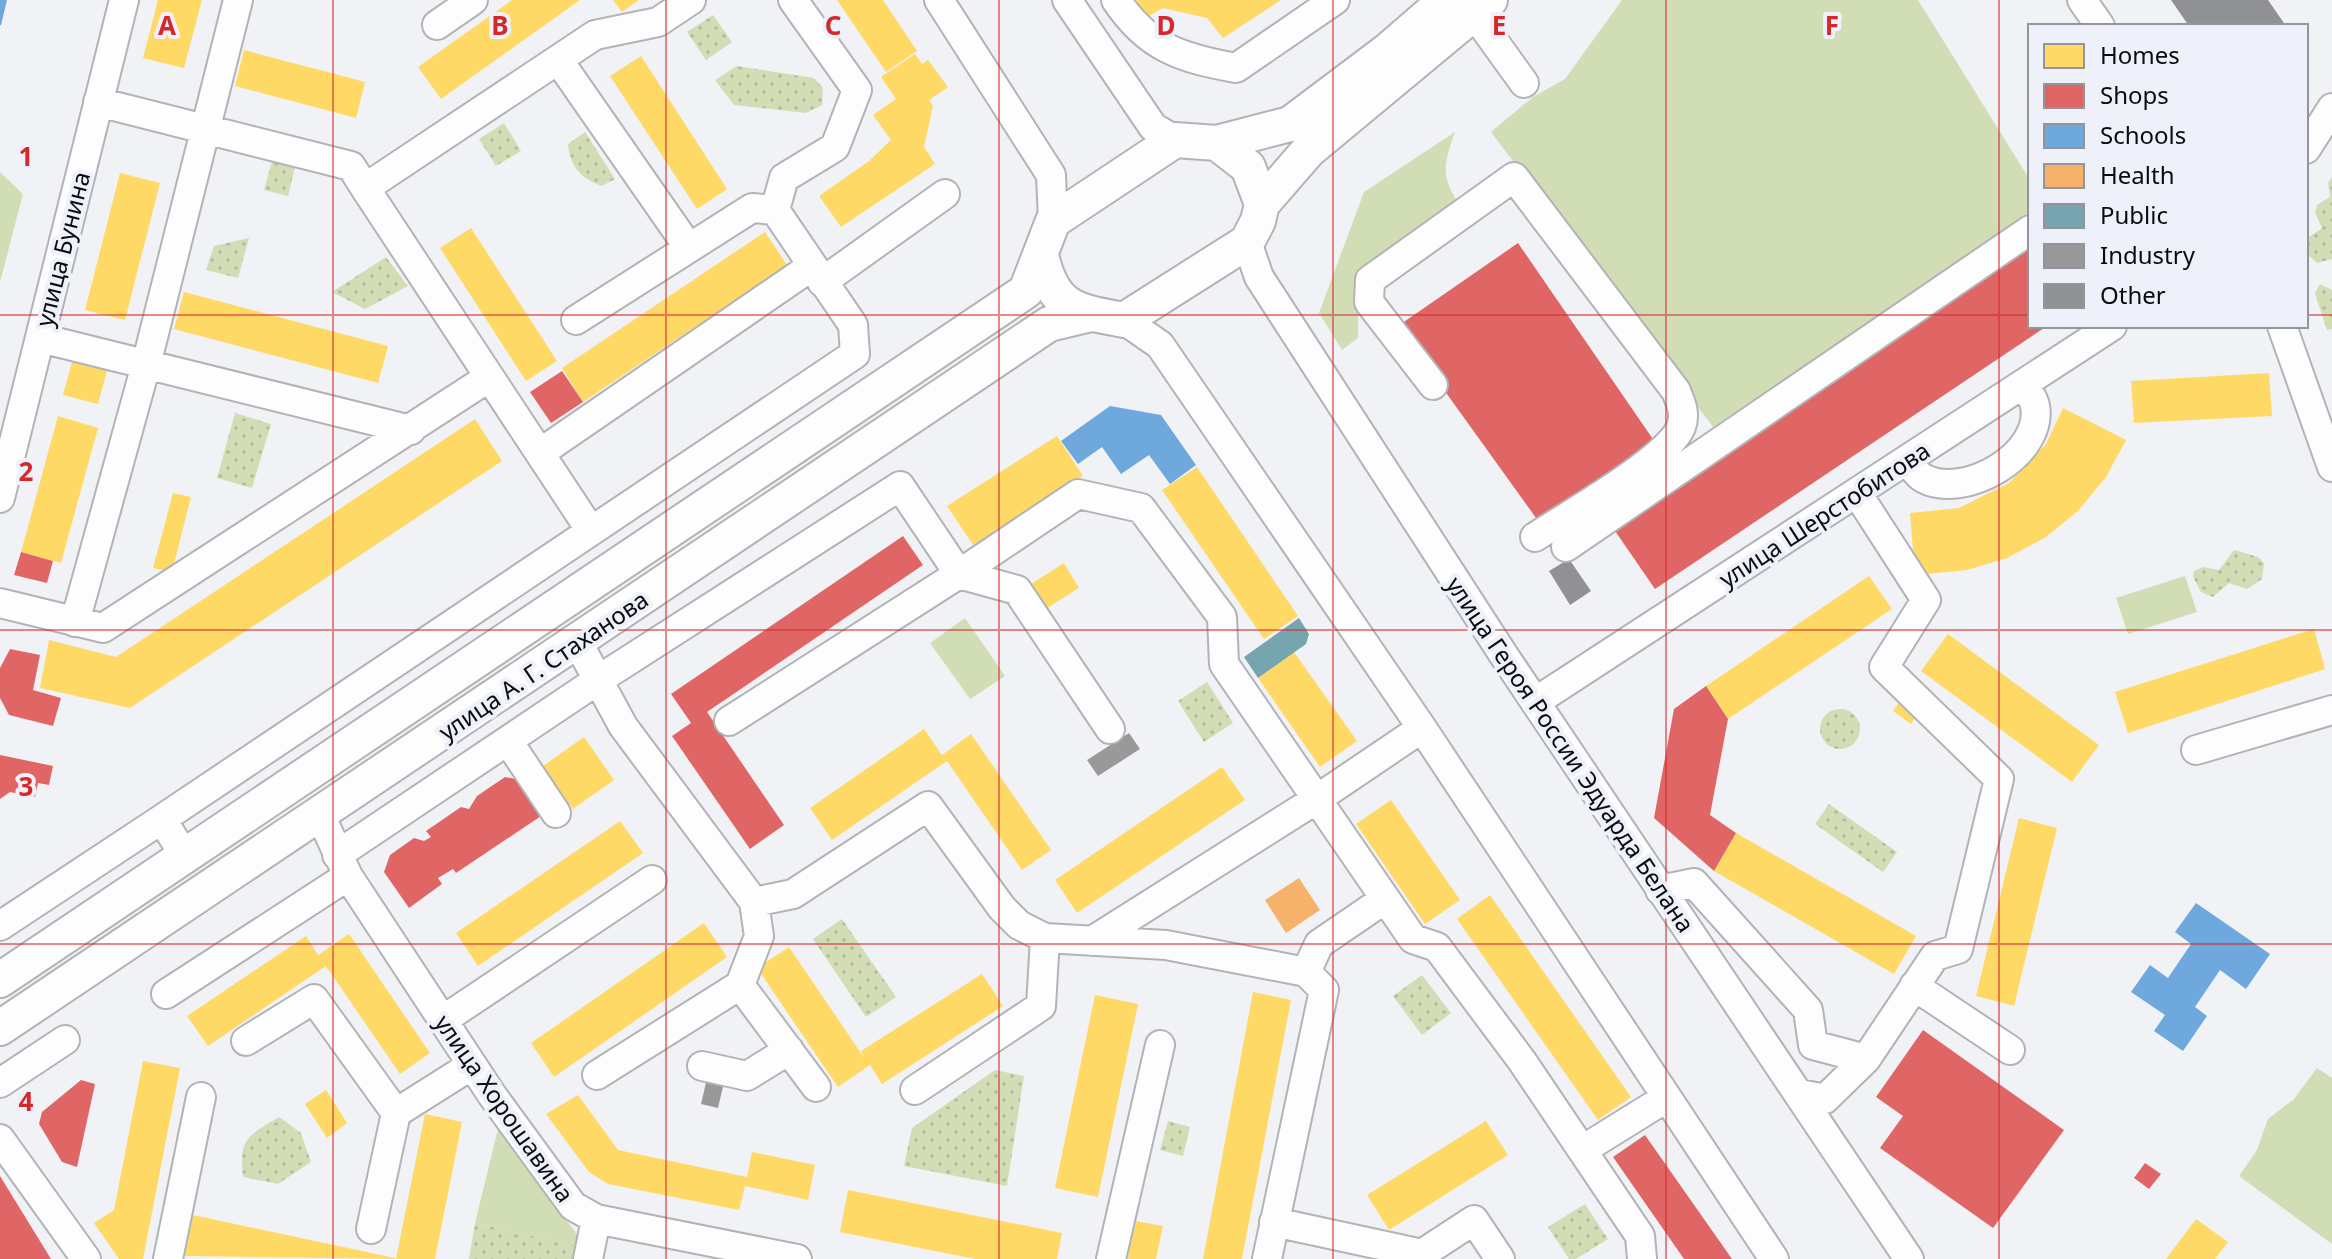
<svg xmlns="http://www.w3.org/2000/svg" width="2332" height="1259" font-family="'Noto Sans',sans-serif">
	<defs>
		<pattern id="park-dots" width="8" height="8" patternUnits="userSpaceOnUse" patternTransform="scale(2)"><rect width="8" height="8" fill="#d1ddb5"/><path d="M2 2h.1M6 6h.1" fill="none" stroke="#b2bc9a" stroke-width="1.8" stroke-linecap="round"/></pattern>
	</defs>
	<rect width="100%" height="100%" fill="#f1f2f6"/>
	<path fill="#d1ddb5" d="M1622,0H1918L2030,180V216L1713,427L1491,132L1533,97L1565,79Z
		M1455,132C1442,169 1441,176 1462,209L1358,296V338L1342,350L1319,313L1364,192Z
		M0,172L23,194L0,282Z
		M2185,576L2197,612L2128,634L2116,598Z
		M965,618L1005,676L970,699L930,643Z
		M2317,1068L2332,1078V1244L2239,1176L2257,1150L2268,1119L2294,1099Z
		M498,1129L579,1237L576,1246L475,1223Z"/>
	<path fill="url(#park-dots)" d="M713,15L732,42L706,60L687,32Z
		M737,66L814,78L823,88L822,105L806,113L734,105L715,80Z
		M504,123L521,151L496,166L479,139Z
		M585,132L615,179L602,186C581,179 570,166 568,144Z
		M272,161L295,167L288,196L264,190Z
		M2332,177V259L2317,263L2306,253V239L2322,228L2315,213L2317,205L2330,197L2328,183Z
		M249,238L238,278L206,270L214,246Z
		M386,257L408,286L365,309L332,292Z
		M2320,284L2332,290V329L2327,330L2315,293Z
		M235,413L271,424L252,488L217,478Z
		M2234,550L2258,557L2264,563L2262,579L2247,589L2229,583L2213,597L2201,592L2193,577L2194,571L2203,567L2219,570Z
		M1207,682L1233,723L1204,742L1178,701Z
		M1820 729a20 20 0 1 1 40 0a20 20 0 1 1-40 0Z
		M1829,804L1897,852L1883,872L1815,824Z
		M842,919L896,997L866,1017L813,939Z
		M1422,975L1451,1013L1422,1035L1393,996Z
		M995,1070L1024,1076L1007,1186L904,1166L912,1128Z
		M279,1117L301,1133L311,1162L278,1184L243,1177C239,1137 247,1137 279,1117Z
		M1168,1121L1190,1127L1183,1156L1160,1150Z
		M1585,1204L1608,1239L1576,1259H1569L1548,1227Z
		M475,1223L576,1246L578,1259H469Z"/>
	<path fill="#ffd966" d="M158,0H202L184,68L143,58Z
		M512,0H580L441,99L418,67Z
		M613,0H639L622,12Z
		M837,0H883L917,51L886,72Z
		M1136,0H1281L1223,38L1207,18L1163,8L1147,17Z
		M244,50L365,82L356,118L235,86Z
		M915,54L922,64L928,60L948,87L929,100L933,106L924,147L935,164L841,227L819,196L869,161L891,140L873,115L896,99L881,77Z
		M641,56L727,189L697,209L610,76Z
		M120,173L160,183L125,320L85,310Z
		M471,228L557,361L526,381L440,248Z
		M765,232L787,265L583,402L562,368Z
		M184,292L388,346L378,383L174,329Z
		M73,358L108,367L98,404L63,395Z
		M2269,373L2272,416L2134,423L2131,381Z
		M2063,408L2126,440L2106,477L2078,511L2046,537L2007,558L1967,570L1915,575L1910,513L1959,508L2009,483L2046,444Z
		M58,416L98,428L61,563L21,552Z
		M475,419L502,461L130,708L40,688L49,640L116,657Z
		M1057,436L1083,476L973,545L947,506Z
		M1197,467L1298,616L1264,639L1162,490Z
		M173,493L191,497L172,572L153,568Z
		M1064,563L1079,588L1044,610L1028,586Z
		M1869,576L1892,609L1728,719L1706,686Z
		M2314,629L2325,669L2128,733L2115,692Z
		M1948,634L2099,745L2072,782L1921,671Z
		M1294,652L1357,741L1320,767L1258,678Z
		M1904,696L1921,709L1911,724L1893,711Z
		M924,729L942,755L971,734L1051,850L1022,870L947,761L832,840L810,808Z
		M584,737L614,780L573,809L543,766Z
		M1222,767L1245,800L1077,913L1055,880Z
		M1391,800L1460,900L1425,924L1356,824Z
		M2019,818L2057,828L2014,1006L1976,996Z
		M620,821L643,853L478,966L456,933Z
		M1736,833L1916,936L1894,974L1714,871Z
		M1490,895L1631,1097L1598,1120L1457,919Z
		M704,923L727,957L554,1077L531,1043Z
		M349,934L430,1053L400,1074L326,966L208,1046L187,1016L306,936L318,955Z
		M789,947L865,1059L861,1051L982,974L1003,1006L882,1084L870,1065L838,1087L757,968Z
		M1253,992L1291,1000L1242,1259H1203Z
		M1095,995L1138,1004L1098,1197L1055,1188Z
		M143,1061L180,1068L143,1259H119L94,1223L114,1210Z
		M326,1090L347,1123L327,1138L305,1104Z
		M578,1095L618,1150L747,1177L752,1152L815,1165L808,1200L745,1186L739,1210L608,1184L589,1172L546,1114Z
		M425,1114L462,1122L435,1259H396Z
		M1486,1121L1508,1155L1389,1230L1367,1195Z
		M848,1190L1062,1233L1057,1259H975L840,1232Z
		M193,1215L395,1258V1259L184,1256Z
		M2196,1219L2228,1242L2215,1259H2166Z
		M1136,1221L1163,1226L1156,1259H1128L1129,1253L1122,1251L1126,1231L1134,1232Z"/>
	<path fill="#e06666" d="M1518,243L1657,445L1539,522L1398,326Z
		M2030,248V326H2047L1655,589L1613,528Z
		M562,371L583,402L551,423L530,392Z
		M903,536L923,565L707,712L784,825L750,849L672,736L691,723L671,694Z
		M21,552L53,561L47,583L14,575Z
		M10,649L40,655L33,690L61,698L53,726L9,715L0,698V668Z
		M1706,686L1728,719L1710,815L1736,833L1714,871L1654,818L1674,709Z
		M0,755L53,766L49,785L38,783L35,797L10,792L0,799Z
		M505,777L522,780L544,814L456,873L453,869L438,878L442,884L409,908L384,872L390,855L414,838L424,841L431,837L426,831L461,807L469,809L477,796Z
		M1923,1030L2064,1130L1993,1228L1880,1148L1903,1116L1876,1097Z
		M81,1080L95,1084L77,1167L62,1162L39,1124L42,1112Z
		M1645,1135L1732,1259H1684L1613,1157Z
		M2145,1163L2161,1174L2149,1189L2134,1178Z
		M0,1176L51,1259H0Z"/>
	<path fill="#6fa8dc" d="M0,0H7L1,25H0Z
		M1110,406L1161,415L1196,465L1170,484L1149,455L1121,474L1102,447L1078,464L1061,441Z
		M2196,903L2270,954L2246,989L2220,970L2195,1007L2207,1016L2183,1051L2154,1031L2165,1015L2131,992L2150,965L2168,978L2191,944L2175,932Z"/>
	<path fill="#f6b26b" d="M1299,878L1320,910L1286,933L1265,900Z"/>
	<path fill="#76a5af" d="M1299,618L1309,634L1306,644L1258,678L1244,657Z"/>
	<path fill="#999" d="M1129,733L1140,749L1098,776L1087,760Z
		M708,1074L725,1078L718,1108L701,1104Z"/>
	<path fill="#909194" d="M2171,0H2268L2286,26H2189Z
		M1569,559L1591,591L1570,605L1549,571Z"/>
	<g fill="none" stroke-linecap="round" stroke-linejoin="round">
		<defs>
			<path id="minor" d="M939,0L1051,175L1053,221
				M1067,0L1153,127L1175,140
				M1116,0C1148,48 1181,58 1236,68L1335,0
				M2082,0L2100,26
				M1475,15L1524,83
				M437,25L473,0
				M559,61L689,248
				M98,102L351,166L365,188
				M2306,149L2332,108
				M1247,242L1259,277L1503,654L1909,1259
				M822,282L945,194
				M576,320L752,208L775,210
				M1124,320L1160,345L1422,728L1774,1259
				M2282,326L2332,467
				M40,338L411,430
				M1433,385L1369,302L1370,280L1514,177L1676,391C1681,403 1686,414 1681,427C1668,459 1568,515 1535,537
				M540,453L812,266
				M1907,460C1912,466 1917,475 1923,478C1964,501 2044,454 2035,406C2034,398 2027,391 2023,384
				M0,498L124,0
				M591,531L365,188L595,35L658,22L691,0
				M1566,547L2030,230
				M0,603L103,628L488,378
				M75,622L146,365L238,0
				M578,643L623,726L754,902L793,894L928,806L1002,908L1019,925L1045,938L1166,945L1306,972L1324,990L1267,1259
				M1535,702L2112,326
				M729,721L959,574L1017,590L1110,729
				M508,741L556,813
				M2196,750L2332,710
				M319,812L348,876L492,1095L573,1206L596,1219L797,1259
				M162,819L855,354L853,325L775,210L784,178L835,147L857,90L793,0
				M337,855L598,680L900,486L959,574L1078,494L1141,508L1222,617L1224,664L1413,939L1437,947L1522,1061L1640,1236L1642,1259
				M1660,890L1694,883L1808,1010L1813,1045L1866,1059
				M0,926L162,819L185,857
				M1092,941L1317,799L1422,728
				M1306,972L1319,944L1385,899
				M740,985L816,1087
				M1914,986L2010,1050
				M166,994L348,876
				M443,1020L652,880
				M246,1041L314,999L396,1113
				M702,1066L747,1076L789,1050
				M597,1075L740,985L759,936L754,902
				M0,1083L65,1040
				M915,1090L1041,1006L1045,938
				M1800,1094L1825,1099L1866,1059L1935,956L1958,949L1999,779L1884,667L1926,600L1857,493
				M0,1139L86,1259
				M1584,1149L1666,1098
				M1274,1222L1422,1254L1474,1220L1500,1259
				M371,1229L396,1113L472,1065
				M168,1259L201,1097
				M588,1259L596,1219
				M1111,1259L1160,1045"/>
			<path id="major" d="M1217,143L1290,124L1387,51L1446,0
				M1262,204L1308,151L1490,0
				M0,980L1026,291L1053,221L1175,140L1217,143L1248,167L1262,204L1258,221L1247,242L1124,320C1074,311 1053,308 1041,255
				M0,1028L1049,324L1091,314"/>
		</defs>
		<use href="#minor" stroke="#b2b3b6" stroke-width="32"/>
		<use href="#major" stroke="#b2b3b6" stroke-width="38"/>
		<use href="#minor" stroke="#fdfdfe" stroke-width="28"/>
		<use href="#major" stroke="#fdfdfe" stroke-width="34"/>
	</g>
	<path fill="none" stroke="#d62828" stroke-width="2" stroke-opacity="0.55" d="M333,0V1259M666,0V1259M999,0V1259M1333,0V1259M1666,0V1259M1999,0V1259M0,315H2030M2306,315H2332M0,630H2332M0,944H2332"/>
	<g text-anchor="middle" dominant-baseline="central" stroke-width="8" stroke-linejoin="round" paint-order="stroke">
		<g font-size="24" fill="#0b0c0e" stroke="#eef1f9">
			<text transform="translate(62 249) rotate(-76)">улица Бунина</text>
			<text transform="translate(1824 514) rotate(-33)">улица Шерстобитова</text>
			<text transform="translate(543 665) rotate(-34)">улица А. Г. Стаханова</text>
			<text transform="translate(1571 754) rotate(56)">улица Героя России Эдуарда Белана</text>
			<text transform="translate(505 1108) rotate(55)">улица Хорошавина</text>
		</g>
	</g>
	<g font-size="26" text-anchor="middle" font-weight="bold" fill="#d62828" stroke="#eef1f9" stroke-width="8" stroke-linejoin="round" paint-order="stroke">
		<text x="167" y="35">A</text>
		<text x="500" y="35">B</text>
		<text x="833" y="35">C</text>
		<text x="1166" y="35">D</text>
		<text x="1499" y="35">E</text>
		<text x="1832" y="35">F</text>
		<text x="26" y="166">1</text>
		<text x="26" y="481">2</text>
		<text x="26" y="796">3</text>
		<text x="26" y="1111">4</text>
	</g>
	<rect x="2028" y="24" width="280" height="304" fill="#eef1f9" stroke="#93959b" stroke-width="2"/>
	<rect x="2044" y="44" width="40" height="24" fill="#ffd966" stroke="#93959b" stroke-width="2"/>
	<text x="2100" y="64" font-size="24" fill="#0b0c0e">Homes</text>
	<rect x="2044" y="84" width="40" height="24" fill="#e06666" stroke="#93959b" stroke-width="2"/>
	<text x="2100" y="104" font-size="24" fill="#0b0c0e">Shops</text>
	<rect x="2044" y="124" width="40" height="24" fill="#6fa8dc" stroke="#93959b" stroke-width="2"/>
	<text x="2100" y="144" font-size="24" fill="#0b0c0e">Schools</text>
	<rect x="2044" y="164" width="40" height="24" fill="#f6b26b" stroke="#93959b" stroke-width="2"/>
	<text x="2100" y="184" font-size="24" fill="#0b0c0e">Health</text>
	<rect x="2044" y="204" width="40" height="24" fill="#76a5af" stroke="#93959b" stroke-width="2"/>
	<text x="2100" y="224" font-size="24" fill="#0b0c0e">Public</text>
	<rect x="2044" y="244" width="40" height="24" fill="#999999" stroke="#93959b" stroke-width="2"/>
	<text x="2100" y="264" font-size="24" fill="#0b0c0e">Industry</text>
	<rect x="2044" y="284" width="40" height="24" fill="#909194" stroke="#93959b" stroke-width="2"/>
	<text x="2100" y="304" font-size="24" fill="#0b0c0e">Other</text>
</svg>
